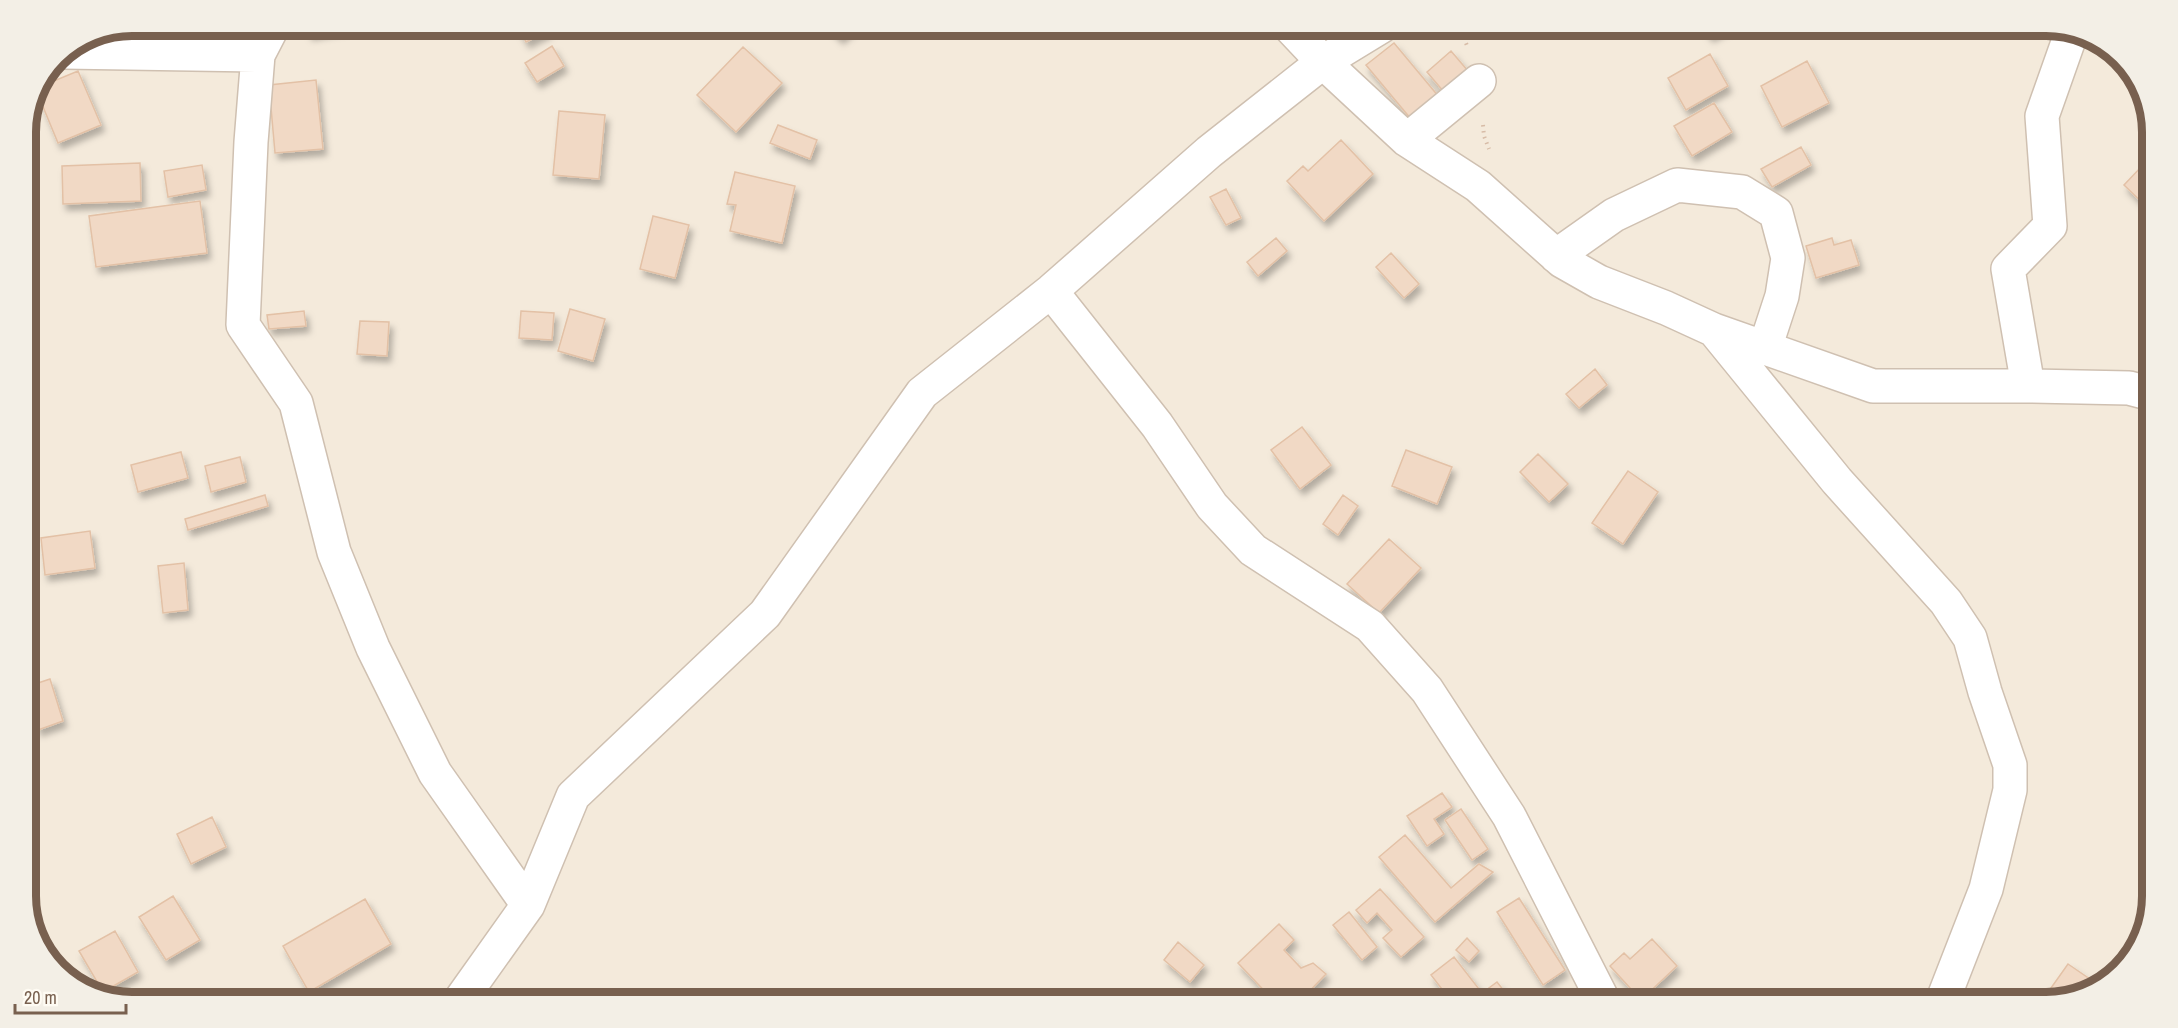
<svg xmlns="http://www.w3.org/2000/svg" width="2178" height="1028" font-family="'Archivo Narrow',sans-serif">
	<defs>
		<filter id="shadow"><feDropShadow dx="3.5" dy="6" stdDeviation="3" flood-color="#0004"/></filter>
	</defs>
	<rect width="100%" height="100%" fill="#fcf7ed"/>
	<path fill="#f4eadb" d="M132,26H2046L2093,36L2134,72L2152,125V896L2142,943L2105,985L2047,1002H132L85,992L44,956L26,904V125L57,56L91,33Z"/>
	<path fill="#f1d9c5" stroke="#e3c1a6" stroke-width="1.5" filter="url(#shadow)" d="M134,26L137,32L113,42L108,30Z
		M136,26H176L143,40Z
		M308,26H347L309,34Z
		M518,26H545L548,31L526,42Z
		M828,26H853L840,38Z
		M1703,26H1727L1710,36Z
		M1394,43L1439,97L1411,119L1366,65Z
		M552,46L564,66L537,82L525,63Z
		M743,47L782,83L736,132L697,95Z
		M1451,51L1468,71L1444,92L1427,72Z
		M1710,54L1728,86L1686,110L1668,78Z
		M1807,61L1829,103L1782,127L1761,86Z
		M78,71L101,125L58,143L39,97L44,85Z
		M316,80L323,149L275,153L269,85Z
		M1714,103L1732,132L1692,156L1674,126Z
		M559,111L605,115L599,179L553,175Z
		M778,125L817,140L810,159L770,143Z
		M1341,140L1373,174L1324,221L1287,181L1303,166L1308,171Z
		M1801,147L1811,165L1772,187L1761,169Z
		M140,163L141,201L63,204L62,166Z
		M202,165L206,190L168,197L164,171Z
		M2141,167L2152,179V212L2124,185Z
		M735,172L795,186L782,243L730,231L736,205L727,204Z
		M1226,189L1241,218L1226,225L1210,197Z
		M200,201L207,253L96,267L89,216Z
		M653,216L689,225L675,278L640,269Z
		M1276,238L1287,251L1258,276L1247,262Z
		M1832,238L1834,245L1851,240L1859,265L1816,278L1806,246Z
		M1391,253L1419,284L1404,298L1376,267Z
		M570,309L605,319L593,361L558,351Z
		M304,311L306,326L269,329L267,315Z
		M521,311L554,313L552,340L519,338Z
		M360,321L389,322L387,356L357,354Z
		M1595,369L1607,385L1579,408L1566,394Z
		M1302,427L1331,465L1300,489L1271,450Z
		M1406,450L1452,467L1437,504L1392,486Z
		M181,452L188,478L138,492L131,465Z
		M1538,454L1568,484L1549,502L1520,472Z
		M240,457L246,482L211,492L205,466Z
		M1628,471L1658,492L1623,544L1592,523Z
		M265,495L268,506L188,530L185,519Z
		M1343,495L1358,506L1338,535L1323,524Z
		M90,531L95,568L45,575L41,538Z
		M1389,539L1421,568L1379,613L1347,584Z
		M184,563L188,610L163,613L158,566Z
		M50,679L63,721L38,730L26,687Z
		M1442,793L1452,807L1434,819L1444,834L1427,846L1407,816Z
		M1461,809L1488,849L1472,860L1445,820Z
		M212,817L226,847L191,864L177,834Z
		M1405,835L1451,888L1479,864L1493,872L1435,922L1379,857Z
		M1380,889L1424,937L1401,957L1383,938L1392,930L1377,913L1367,923L1356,910Z
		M173,896L200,940L166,960L139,917Z
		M1519,898L1565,970L1543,985L1497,912Z
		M365,899L391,944L309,992L283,946Z
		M1349,912L1377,947L1362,960L1333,925Z
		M1279,924L1294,940L1284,950L1301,968L1313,963L1326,974L1299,1002H1275L1238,963Z
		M115,931L138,972L103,992L79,951Z
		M1467,938L1479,951L1469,962L1456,950Z
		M1652,939L1677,966L1641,1000L1610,966L1624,953L1630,959Z
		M1178,942L1204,965L1190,982L1164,960Z
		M1454,957L1482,993L1497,982L1513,1002H1452L1431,975Z
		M2068,964L2100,986L2041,1002Z"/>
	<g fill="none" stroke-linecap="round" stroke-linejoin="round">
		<defs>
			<path id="street" d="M273,26L258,55L251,142L243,325L296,403L334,552L373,648L435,773L528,905
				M1289,26L1323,62L1407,140L1478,186L1562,261L1599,282L1666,308L1714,330L1873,386H2028L2129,388L2152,394
				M63,52L258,55
				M1407,140L1479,81
				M1556,256L1614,215L1677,185L1742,192L1776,213L1788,258L1782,296L1765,348
				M1051,291L1157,425L1212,506L1253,550L1370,626L1427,690L1509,816L1604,1002
				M1714,330L1837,481L1946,602L1970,638L1985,692L2010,765V790L1986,889L1942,1002
				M2028,386L2008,269L2050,226L2042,116L2072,31
				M459,1002L528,905L573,796L765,614L922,393L1051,291L1209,152L1323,62L1382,26"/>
		</defs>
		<use href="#street" stroke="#cfc0b1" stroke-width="36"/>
		<path stroke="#d7bca7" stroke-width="4" stroke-dasharray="1.5 4.5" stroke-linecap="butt" d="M1462,26L1463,36L1468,48
			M1483,125L1484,136L1489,149"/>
		<use href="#street" stroke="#fff" stroke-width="33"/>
	</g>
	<path d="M0 0H2178V1028H0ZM132 36H2046A96 96 0 0 1 2142 132V896A96 96 0 0 1 2046 992H132A96 96 0 0 1 36 896V132A96 96 0 0 1 132 36Z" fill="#f3efe6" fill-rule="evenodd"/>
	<path fill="none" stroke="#78604f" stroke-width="8" d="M132 36H2046A96 96 0 0 1 2142 132V896A96 96 0 0 1 2046 992H132A96 96 0 0 1 36 896V132A96 96 0 0 1 132 36Z"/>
	<path d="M15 1004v9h111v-9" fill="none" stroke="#78604f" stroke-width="3"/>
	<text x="24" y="1004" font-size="18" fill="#78604f" stroke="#fefbf3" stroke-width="4.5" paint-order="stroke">20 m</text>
</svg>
